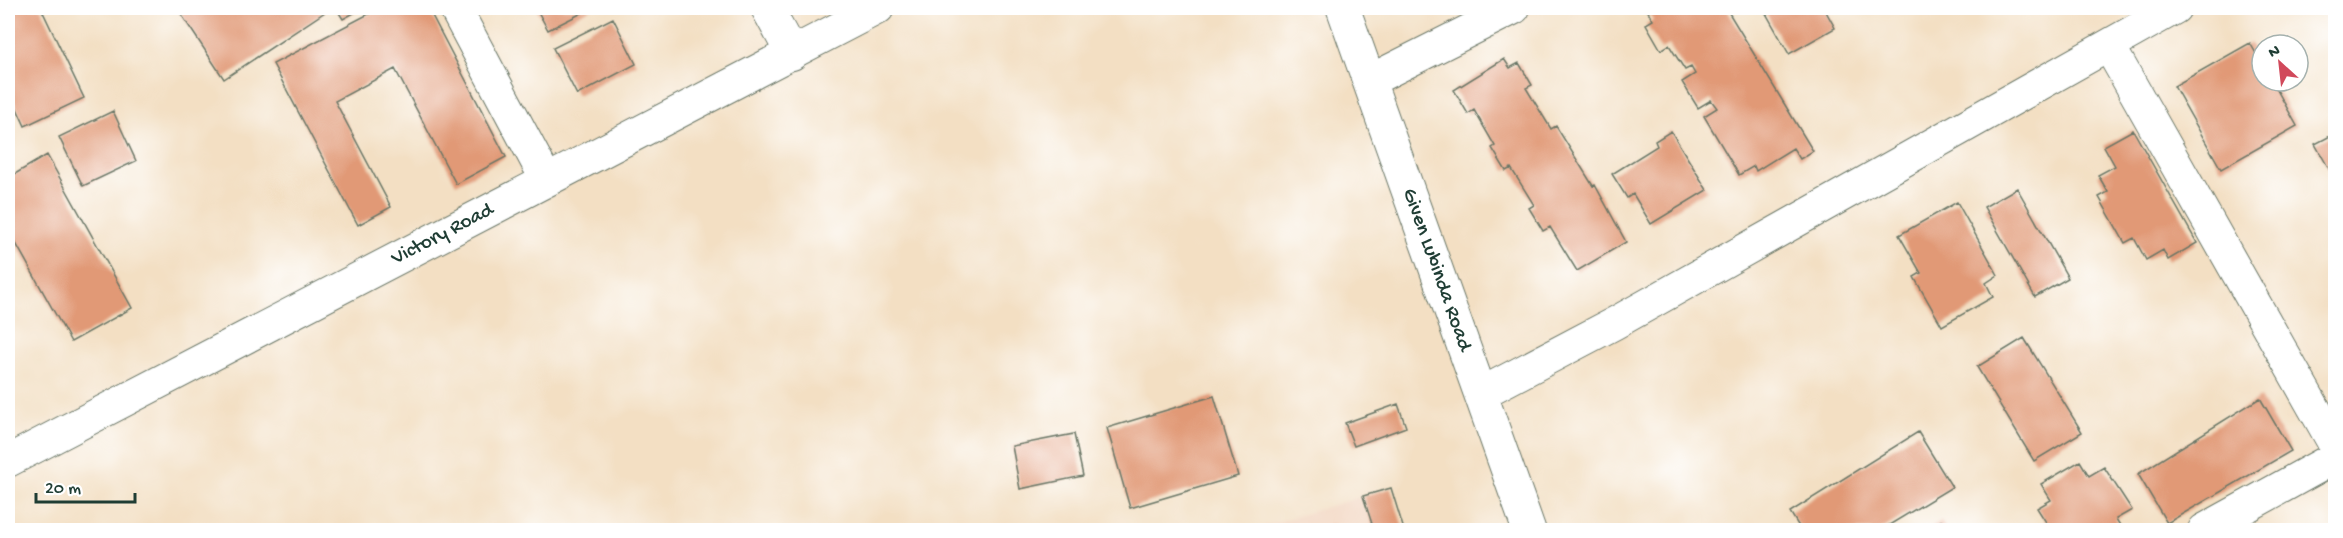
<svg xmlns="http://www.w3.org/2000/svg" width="2343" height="538" font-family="'Gochi Hand',sans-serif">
	<rect width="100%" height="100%" fill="#fff"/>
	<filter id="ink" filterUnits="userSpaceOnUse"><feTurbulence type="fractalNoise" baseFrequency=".0167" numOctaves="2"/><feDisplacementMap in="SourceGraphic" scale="12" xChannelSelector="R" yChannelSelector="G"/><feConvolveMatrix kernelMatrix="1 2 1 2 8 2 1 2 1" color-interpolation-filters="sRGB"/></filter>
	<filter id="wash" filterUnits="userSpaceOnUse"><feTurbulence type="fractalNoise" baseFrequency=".008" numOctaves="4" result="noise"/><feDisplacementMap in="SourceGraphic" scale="24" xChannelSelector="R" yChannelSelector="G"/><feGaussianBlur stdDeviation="1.35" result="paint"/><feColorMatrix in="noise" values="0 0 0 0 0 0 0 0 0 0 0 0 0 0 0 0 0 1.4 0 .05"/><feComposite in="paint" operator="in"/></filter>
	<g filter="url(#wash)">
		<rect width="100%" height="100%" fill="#f3dfc3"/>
		<path fill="#f2d4be" d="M1363,496L1374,530H1251Z"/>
		<g id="blocks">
			<path fill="#e19976" d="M8,8H41L84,98L25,126L8,89Z
				M177,8H326L328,10L224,79Z
				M336,8H363L343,19Z
				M380,8H428L506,157L456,184L395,69L335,101L391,207L358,225L273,64Z
				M536,8H592L548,30Z
				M1646,8H1726L1813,151L1800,159L1793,148L1756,171L1754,166L1739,175L1704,116L1717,108L1711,100L1698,108L1682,82L1695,74L1691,67L1685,70L1669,45L1661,50L1646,24L1653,20Z
				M1763,8H1824L1835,28L1789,54Z
				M613,18L636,64L577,95L553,48Z
				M2250,43L2262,64V81H2272L2297,126L2221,169L2174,86Z
				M1504,59L1510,68L1519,63L1532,85L1526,88L1551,129L1556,126L1593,186L1595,185L1626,242L1577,271L1550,227L1543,231L1529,208L1534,205L1511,168L1506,171L1492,148L1495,146L1474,110L1468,114L1454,90Z
				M113,111L136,161L83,186L59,137Z
				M2133,130L2197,243L2168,260L2163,250L2146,260L2134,238L2125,243L2099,197L2108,192L2098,175L2115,166L2104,146Z
				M1671,131L1707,190L1651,224L1633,194L1627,198L1612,174L1657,146L1655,141Z
				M2336,133V181L2315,144Z
				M47,155L132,308L71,342L8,229V178Z
				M2017,188L2068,278L2035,297L1984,207Z
				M1957,202L1998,275L1986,283L1993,297L1942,326L1914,277L1921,273L1899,235Z
				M2024,338L2082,432L2034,461L1977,367Z
				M1214,396L1238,476L1130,508L1107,428Z
				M2260,398L2291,451L2167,523L2138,474Z
				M1398,404L1406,427L1354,446L1345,423Z
				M1918,432L1952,487L1881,530H1801L1790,512Z
				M1074,434L1083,476L1020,489L1012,446Z
				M2080,461L2089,476L2104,467L2132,510L2116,519L2121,527L2114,530H2051L2037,508L2051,500L2041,484Z
				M1391,488L1404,530H1374L1363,496Z
				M1941,521L1946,530H1926Z
				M1332,524L1334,530H1312Z"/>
		</g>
	</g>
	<g filter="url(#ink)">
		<use href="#blocks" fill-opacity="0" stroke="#697666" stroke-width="1.5"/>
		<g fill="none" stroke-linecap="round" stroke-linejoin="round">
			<defs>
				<g id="minor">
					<path d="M455,8L546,179"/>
					<path d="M767,8L792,54"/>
					<path d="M2109,46L2336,447"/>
					<path d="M1371,80L1514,8"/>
					<path d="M1482,393L1615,323L2175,8"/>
					<path id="s1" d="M8,461L878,8"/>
					<path d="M2204,530L2336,457"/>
				</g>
				<g id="tertiary">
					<path id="s2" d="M1343,8L1529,530"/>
				</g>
			</defs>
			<use href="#minor" stroke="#697666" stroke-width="34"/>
			<use href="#tertiary" stroke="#697666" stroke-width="35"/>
			<use href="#minor" stroke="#fff" stroke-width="32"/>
			<use href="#tertiary" stroke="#fff" stroke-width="33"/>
		</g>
	</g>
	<g text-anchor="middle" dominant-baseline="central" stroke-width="4.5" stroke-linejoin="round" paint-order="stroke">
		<g font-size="21" fill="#1f3d34" stroke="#fff">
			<text stroke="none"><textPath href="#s1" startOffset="490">Victory Road</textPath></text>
			<text stroke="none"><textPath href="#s2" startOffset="278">Given Lubinda Road</textPath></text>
		</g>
	</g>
	<rect width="2343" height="538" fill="none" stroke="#fff" stroke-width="30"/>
	<g transform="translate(2280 63) rotate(333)"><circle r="28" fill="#ffffff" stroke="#a5b1ae" stroke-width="1.5"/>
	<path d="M0-4.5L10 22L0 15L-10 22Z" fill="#d1495b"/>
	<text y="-9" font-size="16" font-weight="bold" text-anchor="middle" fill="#1f3d34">N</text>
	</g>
	<path d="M36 493v9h99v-9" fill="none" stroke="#1f3d34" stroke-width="3"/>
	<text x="45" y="493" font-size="18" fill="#1f3d34" stroke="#ffffff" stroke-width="4.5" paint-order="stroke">20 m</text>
</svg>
